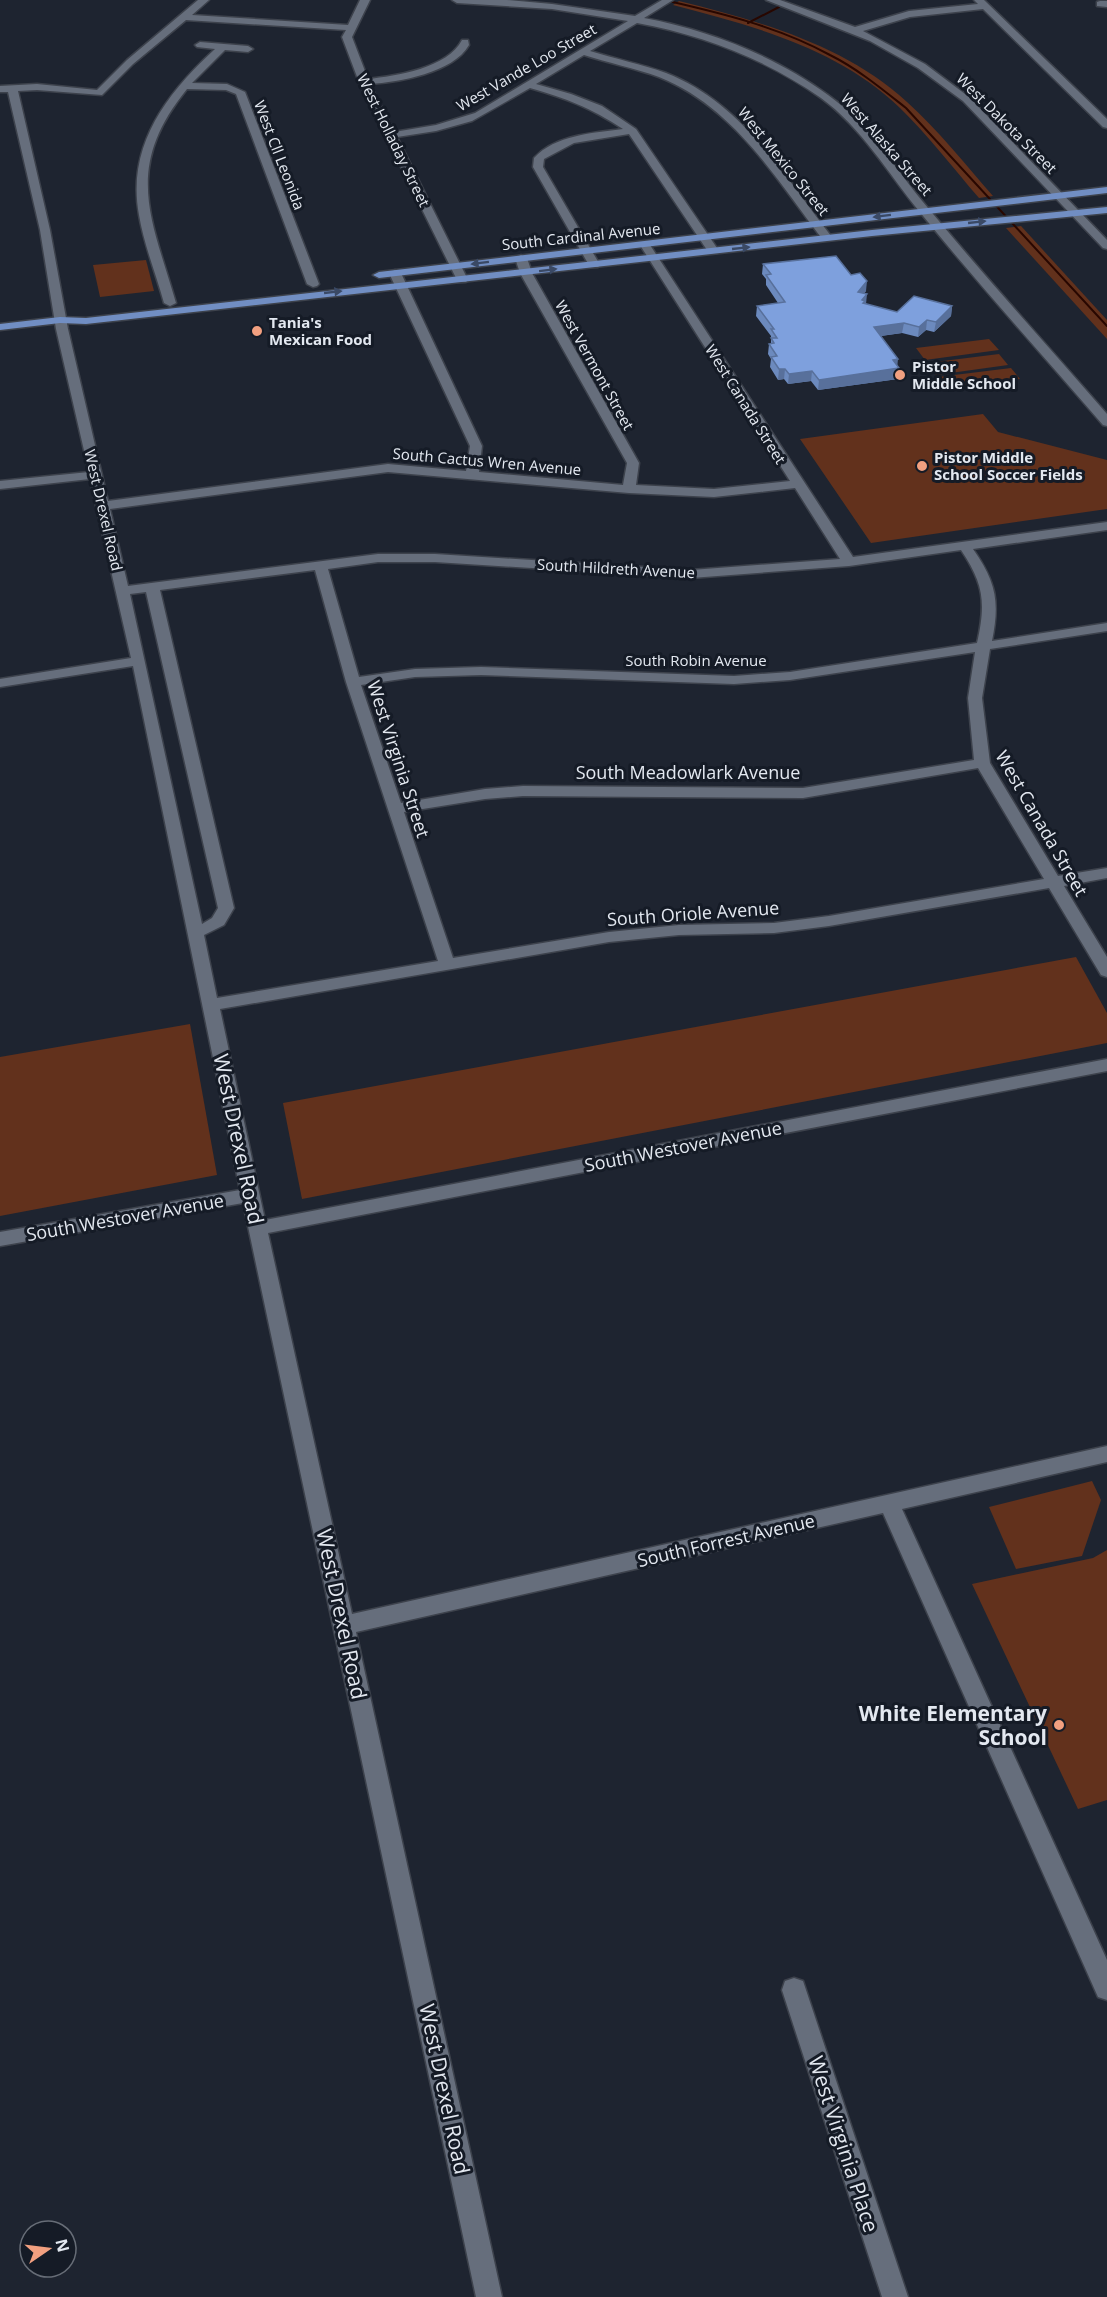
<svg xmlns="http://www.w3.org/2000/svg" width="1107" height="2297" font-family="'Open Sans',sans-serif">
  <rect width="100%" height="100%" fill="#1e2430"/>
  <g fill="#62311c">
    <path d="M679,1c80,20 166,44 228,101 31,28 58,62 86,94l-14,2c-26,-30 -51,-63 -79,-90 -62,-60 -147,-82 -227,-103z"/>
    <polygon points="1021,226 1107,320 1107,339 1006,228"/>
    <polygon points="146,260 154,291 100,297 93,265"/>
    <polygon points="989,339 999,350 925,360 916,348"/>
    <polygon points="999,354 1008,365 936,375 927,363"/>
    <polygon points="1011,368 1020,379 947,389 938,377"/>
    <polygon points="983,414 998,432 1107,460 1107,509 871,543 800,439"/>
    <polygon points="1076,957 1107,1013 1107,1043 302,1199 283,1103"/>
    <polygon points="190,1024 217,1175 0,1216 0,1057"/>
    <polygon points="1092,1481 1101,1500 1082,1556 1016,1569 989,1507"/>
    <polygon points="1107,1550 1107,1800 1078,1809 972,1584 1093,1558"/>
  </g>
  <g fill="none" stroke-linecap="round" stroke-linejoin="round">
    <g stroke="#280700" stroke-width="2">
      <path d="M664,0c57,13 115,27 166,55 28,14 52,34 76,53l201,218"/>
      <polyline points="748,23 779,7"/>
    </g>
    <defs>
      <g id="minor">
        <path d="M198,0h11l-17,15 156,10 12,-25h10l-18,37 16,42c28,-3 80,-11 94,-39h6l1,5c-16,28 -70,37 -99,39l24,48 42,-7 39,-12 153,-92 -76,-12 -95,-6 -5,-3h55l45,4 83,12 27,-16h11l-29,18c65,12 131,38 184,77 41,29 68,75 100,113 58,70 119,137 179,206v12l-4,-1c-62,-72 -125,-141 -184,-214 -31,-38 -58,-84 -98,-113 -54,-38 -118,-63 -184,-75l-47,28c25,8 52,13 76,22 75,29 117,101 165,163v4h-8c-47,-61 -89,-133 -164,-163 -24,-9 -51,-14 -75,-22l-48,29 35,10 31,12 34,23 83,122 -2,2h-8l-80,-119 -55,9 -30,16 -1,8 57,98 -2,2h-8l-57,-100 1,-9c21,-23 59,-25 89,-29 -34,-22 -55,-30 -93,-41l-58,33 -36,10 -39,6 71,143 -2,2h-8l-99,-200 -17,-45 4,-7 -160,-10 -53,44 -31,31 -65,-5 -19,1 32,139 18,99 40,172 280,-37 78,7 4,-25 -81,-173 6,-3 6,3 81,173 -3,26 144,13 4,-22 -107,-190 -5,-15 6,-3 6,3 5,15 107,190 -3,22 78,4 76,-8 -150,-236 5,-3 5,3 203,312 254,-35v8l-134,19c23,33 27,52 19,92l115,-18v8l-117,18 -8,49 8,65 68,113 49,-8v10l-43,8 43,71v20l-6,-2 -52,-87 -220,38 -55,7 -95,2 -70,7 -389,67 45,211 842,-161v12l-839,162 84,381 755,-168v16l-205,47 205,451v40l-9,-3 -215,-484 -527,119 146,665h-26l-233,-1094 -243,43v-14l240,-42 -107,-524 -133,21v-8l131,-21 -41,-179 -90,10v-8l89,-9 -33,-143 -16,-99 -32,-138h-8v-6l37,-2 60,6 30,-30zM388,472l241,21 85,4 81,-9 45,71 -149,11 -256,-16h-57l-250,32 -18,-77zM961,550c23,34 25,53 16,93l-187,29 -56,4 -253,-9 -66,2 -56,8 -31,-108 50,-7h57l256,16 158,-12zM315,570l31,112 92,279 -221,37 -13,-63 20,-10 10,-17 -74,-318zM146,592l72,316 -6,10 -10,6 -72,-330zM975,652l-7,46 6,62 -171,28 -280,-2 -38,3 -84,14 -40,-118 54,-8 66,-2 253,9 56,-4zM978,768l66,111 -215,37 -55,7 -95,2 -70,7 -156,26 -49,-146 81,-13 38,-3 280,2z"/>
        <polygon points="766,0 780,0 855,27 909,11 978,4 974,0 984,0 1107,119 1107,128 1103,127 983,9 910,17 863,31 925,64 969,97 1107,240 1107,249 1103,248 963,101 918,68 870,41"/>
        <polygon points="1100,1 1107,1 1107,7 1097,6 1097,2"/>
        <path d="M200,42l48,4 5,3 -5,3 -23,-2 -33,33 35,1 18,8 74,192 -2,2 -4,1 -6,-3 -71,-190 -10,-4 -39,-1c-64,79 -36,128 -11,214l-6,3 -6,-3c-8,-29 -20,-58 -25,-88 -13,-70 29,-123 76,-166l-18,-2 -2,-2z"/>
        <polygon points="794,1978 803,1981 806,1990 908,2297 882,2297 782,1990 785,1981"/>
      </g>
      <g id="major">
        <polygon points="1107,187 1107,193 379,278 373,275 379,272"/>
        <polygon points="1107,207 1107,213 872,236 86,324 60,323 0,330 0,324 60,317 86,318 872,230"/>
      </g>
    </defs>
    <use href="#minor" stroke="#3d424c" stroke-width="3"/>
    <use href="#major" stroke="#3d424c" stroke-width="3"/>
    <use href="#minor" fill="#666e7c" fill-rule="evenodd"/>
    <use href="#major" fill="#718ec3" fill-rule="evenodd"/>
  </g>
  <polygon fill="#6c8abe" points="763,264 851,275 866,291 864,293 866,304 897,312 952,306 951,316 934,332 926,330 918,337 902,333 881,336 897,366 898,379 818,390 811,381 788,384 784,379 778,380 770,367 771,359 768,354 769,344 771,344 771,336 756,316 757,306 778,303 766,285 766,279 762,274"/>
  <g fill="#58709b">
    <polygon points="867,281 866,291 857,302 858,292"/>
    <polygon points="867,294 866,304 862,308 862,300"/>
    <polygon points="952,306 951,316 934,332 936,322"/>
    <polygon points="927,320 926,330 918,337 919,327"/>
    <polygon points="904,323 902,333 873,337 874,327"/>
    <polygon points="898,359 897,369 899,368 898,379 818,390 819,380"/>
    <polygon points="779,369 785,369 784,379 778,380"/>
    <polygon points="812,371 811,381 788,384 789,374"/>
  </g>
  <polygon fill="#7ea0dd" stroke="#58709b" stroke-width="1.5" points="836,256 851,275 860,273 867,281 858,292 867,294 862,300 865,301 863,303 897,312 914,296 952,306 936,322 927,320 919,327 904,323 874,327 898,359 893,360 899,368 819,380 812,371 789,374 785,369 779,369 771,357 777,356 769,344 774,343 771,338 777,338 771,329 774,329 757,306 785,302 766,275 771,274 763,264"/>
  <defs><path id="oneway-solid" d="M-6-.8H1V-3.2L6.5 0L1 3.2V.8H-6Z" transform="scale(1.5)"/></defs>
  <g fill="#3a4965">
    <use href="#oneway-solid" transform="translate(882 216) rotate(173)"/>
    <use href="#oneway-solid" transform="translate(977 222) rotate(-6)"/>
    <use href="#oneway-solid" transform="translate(741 248) rotate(-6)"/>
    <use href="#oneway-solid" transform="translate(480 263) rotate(173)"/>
    <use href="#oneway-solid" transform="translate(548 270) rotate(-7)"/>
    <use href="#oneway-solid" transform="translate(333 292) rotate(-6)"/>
  </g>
  <g fill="#f2a080" stroke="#151b26" stroke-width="2">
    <circle cx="257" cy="331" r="6"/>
    <circle cx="900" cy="375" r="6"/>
    <circle cx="922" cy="466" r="6"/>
    <circle cx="1059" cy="1725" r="6"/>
  </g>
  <g text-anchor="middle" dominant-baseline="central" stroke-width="6" stroke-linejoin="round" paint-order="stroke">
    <g font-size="15" fill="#e3e8f0" stroke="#151b26">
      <text transform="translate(526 67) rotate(-30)">West Vande Loo Street</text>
      <text transform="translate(1007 123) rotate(45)">West Dakota Street</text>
      <text transform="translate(394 140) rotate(64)">West Holladay Street</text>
      <text transform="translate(887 144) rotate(49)">West Alaska Street</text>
      <text transform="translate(280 155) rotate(69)">West Cll Leonida</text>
      <text transform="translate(784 161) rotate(51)">West Mexico Street</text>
      <text transform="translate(581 236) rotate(-6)">South Cardinal Avenue</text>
      <text transform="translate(595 365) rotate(61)">West Vermont Street</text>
      <text transform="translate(746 404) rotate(58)">West Canada Street</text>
      <text transform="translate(487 461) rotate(5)">South Cactus Wren Avenue</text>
      <text transform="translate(104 510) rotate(77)">West Drexel Road</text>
      <text transform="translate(616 568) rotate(3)">South Hildreth Avenue</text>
      <text x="696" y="660">South Robin Avenue</text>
    </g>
    <g font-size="15" font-weight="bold" fill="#e3e8f0" stroke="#151b26" text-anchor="start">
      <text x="269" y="322">Tania's<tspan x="269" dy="17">Mexican Food</tspan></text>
      <text x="912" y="366">Pistor<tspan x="912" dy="17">Middle School</tspan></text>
      <text x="934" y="457">Pistor Middle<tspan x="934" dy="17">School Soccer Fields</tspan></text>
    </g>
    <g font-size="18" fill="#e3e8f0" stroke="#151b26">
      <text transform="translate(399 759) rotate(72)">West Virginia Street</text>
      <text x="688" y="772">South Meadowlark Avenue</text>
      <text transform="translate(1042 823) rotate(60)">West Canada Street</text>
      <text transform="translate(693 913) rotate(-4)">South Oriole Avenue</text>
      <text transform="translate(683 1146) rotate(-11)">South Westover Avenue</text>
      <text transform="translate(125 1217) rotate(-10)">South Westover Avenue</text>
      <text transform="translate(726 1540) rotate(-13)">South Forrest Avenue</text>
    </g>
    <g font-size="21" fill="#e3e8f0" stroke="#151b26">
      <text transform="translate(239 1139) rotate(78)">West Drexel Road</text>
      <text transform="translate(342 1614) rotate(78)">West Drexel Road</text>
      <text transform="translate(445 2089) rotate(78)">West Drexel Road</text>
      <text transform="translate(844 2144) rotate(72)">West Virginia Place</text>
    </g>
    <g font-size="21" font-weight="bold" fill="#e3e8f0" stroke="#151b26" text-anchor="end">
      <text x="1047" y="1713">White Elementary<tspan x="1047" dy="24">School</tspan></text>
    </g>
  </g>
  <g transform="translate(48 2249) rotate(76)"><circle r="28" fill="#151b26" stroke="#676d77" stroke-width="1.5"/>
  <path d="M0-4.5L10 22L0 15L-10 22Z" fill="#f2a080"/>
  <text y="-9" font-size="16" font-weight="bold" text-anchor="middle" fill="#e3e8f0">N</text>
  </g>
</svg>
